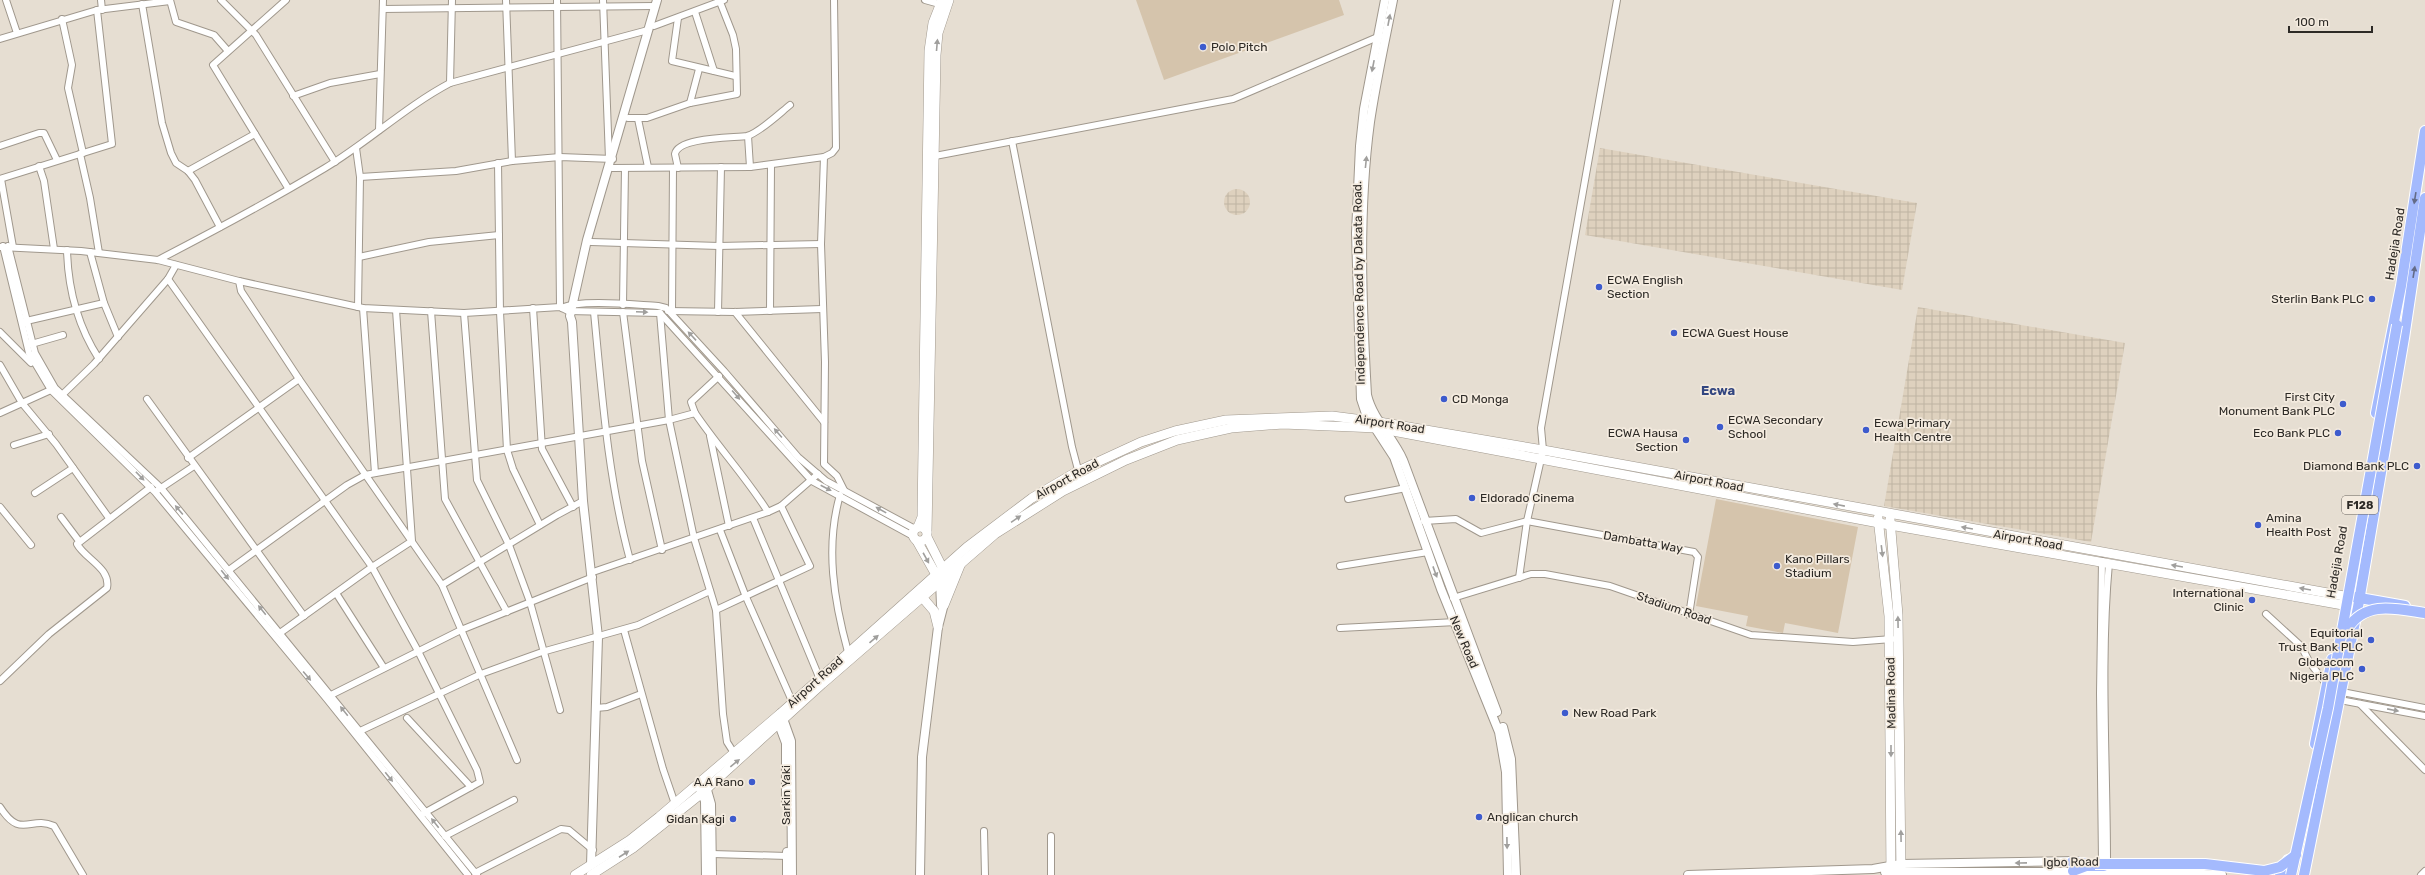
<svg xmlns="http://www.w3.org/2000/svg" width="2425" height="875" font-family="Rubik,sans-serif">
  <defs>
    <pattern id="industrial-grid" width="8" height="8" patternUnits="userSpaceOnUse"><rect width="8" height="8" fill="#ded1be"/><path d="M0 4h8M4 0v8" fill="none" stroke="#bfb4a3"/></pattern>
  </defs>
  <rect width="100%" height="100%" fill="#e6ded2"/>
  <g fill="url(#industrial-grid)">
    <polygon points="1600,148 1917,203 1902,290 1585,235"/>
    <circle cx="1237" cy="202" r="13"/>
    <polygon points="1918,307 2125,343 2091,542 1884,506"/>
  </g>
  <g fill="#d5c4ac">
    <polygon points="1136,0 1339,0 1344,15 1164,80"/>
    <polygon points="1716,499 1858,527 1838,633 1785,623 1783,633 1746,626 1748,616 1696,606"/>
  </g>
  <g fill="none" stroke-linecap="round" stroke-linejoin="round">
    <defs>
      <g id="minor">
        <polyline points="6,0 17,33"/>
        <polyline points="101,0 102,10"/>
        <polyline points="170,0 176,22 214,35 228,51"/>
        <polyline points="221,0 256,35 335,162"/>
        <polyline points="286,0 213,65 288,188"/>
        <polyline points="506,0 512,161"/>
        <polyline points="557,0 560,307"/>
        <polyline points="603,0 609,159"/>
        <polyline points="925,0 943,5"/>
        <polyline points="142,4 162,123 171,153 176,163 188,171 195,180 220,227"/>
        <polyline points="383,9 655,6"/>
        <polyline points="695,12 714,71"/>
        <polyline points="678,18 672,61 735,76"/>
        <polyline points="62,19 72,65 68,88 83,153"/>
        <polyline points="654,26 724,0"/>
        <polyline points="0,39 97,10 170,1"/>
        <polyline points="450,83 452,0"/>
        <polyline points="293,96 330,83 380,74"/>
        <polyline points="690,103 699,69"/>
        <polyline points="628,118 647,118 690,103 737,94 736,49 733,35 720,2"/>
        <polyline points="638,119 648,167"/>
        <polyline points="379,130 383,0"/>
        <polyline points="748,136 750,167"/>
        <polyline points="1012,141 1072,447 1081,481"/>
        <polyline points="0,146 39,133 44,133 57,160"/>
        <polyline points="356,148 360,177 358,307"/>
        <polyline points="80,154 90,198 99,253"/>
        <polyline points="935,156 1233,99 1380,36"/>
        <polyline points="824,157 821,244 825,362 824,464 837,476 844,490"/>
        <polyline points="498,163 500,312 507,450 513,469 540,525"/>
        <polyline points="39,166 44,181 54,249"/>
        <polyline points="612,168 750,167 824,157 832,153 836,148 834,0"/>
        <path d="M678,168l-3,-14c3,-17 58,-16 72,-18 12,-3 33,-23 43,-31"/>
        <polyline points="188,171 255,134"/>
        <polyline points="360,177 456,171 512,161 560,157 613,159"/>
        <polyline points="0,179 112,144 97,10"/>
        <polyline points="1,179 13,247"/>
        <polyline points="591,242 719,246 821,244"/>
        <polyline points="3,246 29,353 51,390 155,492 326,698 468,875"/>
        <polyline points="8,246 35,353 55,388 161,488 477,875"/>
        <polyline points="0,247 81,251 158,260 239,281 363,308 464,313 560,307 568,311 660,313 812,481 913,536"/>
        <path d="M67,250c1,39 10,75 32,109"/>
        <polyline points="90,252 104,303"/>
        <polyline points="359,257 429,242 499,235"/>
        <path d="M158,260c56,-29 112,-59 167,-92 43,-26 80,-61 125,-85l198,-53"/>
        <polyline points="168,279 372,567 418,651 477,770 480,782 424,813"/>
        <polyline points="239,281 241,291 299,379 442,585 517,760"/>
        <polyline points="623,305 625,168"/>
        <polyline points="363,308 375,473"/>
        <polyline points="533,308 542,449 573,507"/>
        <path d="M562,308c18,-9 74,-3 96,-2l8,2 58,63 74,86 28,24 89,48"/>
        <polyline points="431,311 445,499 507,612"/>
        <polyline points="668,311 735,312 822,309"/>
        <polyline points="672,311 673,168"/>
        <polyline points="770,311 771,165"/>
        <path d="M594,312c8,83 14,167 36,248"/>
        <polyline points="623,312 642,461 662,550"/>
        <polyline points="718,312 721,167"/>
        <polyline points="735,312 824,422"/>
        <polyline points="464,313 477,480 509,545 530,602 560,710"/>
        <polyline points="660,313 669,420 694,538 716,610 723,714 727,742 734,753"/>
        <polyline points="22,322 104,303 118,337"/>
        <polyline points="0,332 31,363"/>
        <polyline points="28,345 63,335"/>
        <polyline points="0,365 22,403 56,444 109,518"/>
        <polyline points="62,395 94,364 168,279 176,265"/>
        <polyline points="147,399 304,616"/>
        <polyline points="0,413 53,389"/>
        <polyline points="695,413 691,402 719,376"/>
        <polyline points="710,436 729,526"/>
        <polyline points="14,445 49,434"/>
        <polyline points="188,458 299,379"/>
        <polyline points="158,490 194,466"/>
        <polyline points="35,493 73,468"/>
        <path d="M840,495c-15,52 -6,106 8,157"/>
        <polyline points="1348,499 1406,488"/>
        <polyline points="0,507 31,545"/>
        <polyline points="61,517 79,541"/>
        <polyline points="753,518 819,677"/>
        <polyline points="1424,521 1456,519 1481,533 1527,521 1694,552 1698,557 1689,615"/>
        <polyline points="720,530 746,597 792,701"/>
        <polyline points="2102,561 2100,693 2102,861"/>
        <polyline points="1340,566 1428,552"/>
        <path d="M229,570l118,-85 18,-10 304,-55 26,-7c23,34 51,64 73,99"/>
        <polyline points="593,572 768,512 781,506 818,474"/>
        <polyline points="1519,578 1527,521 1543,450 1541,428 1617,0"/>
        <polyline points="442,585 557,515 583,501"/>
        <polyline points="336,593 384,668"/>
        <polyline points="1453,598 1531,574 1545,574 1610,586 1751,635 1853,642 1892,639"/>
        <polyline points="716,610 810,566 781,506"/>
        <polyline points="2266,614 2301,646 2310,663 2327,685"/>
        <polyline points="1340,628 1456,622"/>
        <polyline points="624,630 663,769 675,804"/>
        <polyline points="280,633 372,567 412,541 396,310"/>
        <path d="M0,681l49,-47 58,-46c4,-20 -22,-29 -30,-44l74,-57"/>
        <polyline points="2342,692 2425,708"/>
        <polyline points="329,696 461,630 593,577"/>
        <polyline points="2340,700 2425,716"/>
        <polyline points="2360,704 2425,770"/>
        <polyline points="596,708 607,707 641,694"/>
        <polyline points="407,718 471,787"/>
        <polyline points="360,731 481,674 542,652 638,625 710,591"/>
        <path d="M0,807c21,33 30,8 54,19l29,49"/>
        <polyline points="984,831 985,875"/>
        <polyline points="445,836 514,800"/>
        <polyline points="712,854 787,856"/>
        <path d="M2107,861c0,-99 -7,-199 2,-298"/>
        <polyline points="475,873 561,829 569,830 593,850"/>
        <polyline points="1051,875 1051,836"/>
        <polyline points="2421,875 2425,871"/>
      </g>
      <g id="tertiary">
        <polyline points="1385,0 1364,109 1360,146 1356,233 1361,399 1366,414 1394,457 1441,589 1499,732 1506,772 1508,875"/>
        <path d="M1393,0c-8,41 -17,81 -23,122 -12,90 -8,183 -3,273 6,25 26,42 36,65l94,252"/>
        <polyline points="940,581 941,605"/>
        <polyline points="781,713 791,741 792,875"/>
        <polyline points="777,719 786,743 786,800"/>
        <polyline points="1503,727 1511,759 1516,875"/>
        <polyline points="705,783 711,804 712,875"/>
        <polyline points="699,787 705,801 706,875"/>
        <polyline points="787,852 787,875"/>
        <polyline points="591,865 598,637 583,501 572,322 570,316 587,240 657,0"/>
        <polyline points="1885,872 2167,872 2222,875"/>
        <polyline points="920,875 922,757 938,627 946,596 946,575"/>
        <polyline points="1688,875 1873,869 1901,864 2077,861"/>
      </g>
      <g id="secondary">
        <polyline points="1878,518 1889,616 1891,875"/>
        <polyline points="1890,519 1898,615 1901,875"/>
        <circle cx="920" cy="534" r="7"/>
        <polyline points="918,527 922,517 929,51 933,23 942,0"/>
        <polyline points="927,532 936,55 938,33 949,0"/>
        <polyline points="927,537 945,573"/>
        <polyline points="917,541 939,580"/>
        <polyline points="922,597 934,611 938,627"/>
        <polyline points="944,605 961,563"/>
        <polyline points="575,875 630,840 659,817 781,713 967,547 1032,498 1078,471 1141,442 1175,431 1226,420 1332,416 1379,422 1543,450 2344,596"/>
        <polyline points="591,875 633,848 702,793 822,684 995,534 1063,491 1126,460 1177,440 1231,428 1283,424 1377,428 1879,523 2343,605"/>
      </g>
      <g id="primary">
        <polyline points="2376,413 2401,286 2425,131"/>
        <polyline points="2354,597 2405,606"/>
        <polyline points="2315,744 2332,659"/>
        <polyline points="2072,862 2089,864"/>
        <polyline points="2073,871 2086,866 2104,866"/>
        <polyline points="2280,875 2288,860"/>
        <polyline points="2304,875 2358,607 2404,338 2425,198"/>
      </g>
    </defs>
    <use href="#minor" stroke="#a0988d" stroke-width="8"/>
    <use href="#tertiary" stroke="#a0988d" stroke-width="10"/>
    <use href="#secondary" stroke="#a0988d" stroke-width="10"/>
    <use href="#primary" stroke="#fff" stroke-width="12"/>
    <use href="#minor" stroke="#fff" stroke-width="6"/>
    <use href="#tertiary" stroke="#fff" stroke-width="8"/>
    <use href="#secondary" stroke="#fff" stroke-width="9"/>
    <use href="#primary" stroke="#a4bafd" stroke-width="10"/>
    <defs>
      <g id="primary-bridge">
        <path d="M2348,628c18,-28 49,-19 77,-15"/>
        <polyline points="2095,864 2205,864 2264,871 2280,867 2296,855"/>
        <polyline points="2291,875 2328,708 2397,325"/>
      </g>
    </defs>
    <use href="#primary-bridge" stroke="#fff" stroke-width="12" stroke-linecap="butt"/>
    <use href="#primary-bridge" stroke="#a4bafd" stroke-width="10"/>
  </g>
  <defs><path id="oneway-solid" d="M-6-.8H1V-3.2L6.5 0L1 3.2V.8H-6Z"/></defs>
  <g fill="#a09f9d">
    <use href="#oneway-solid" transform="translate(1389 20) rotate(-79)"/>
    <use href="#oneway-solid" transform="translate(937 45) rotate(-85)"/>
    <use href="#oneway-solid" transform="translate(1373 66) rotate(101)"/>
    <use href="#oneway-solid" transform="translate(1366 162) rotate(-84)"/>
    <use href="#oneway-solid" transform="translate(642 312) rotate(2)"/>
    <use href="#oneway-solid" transform="translate(692 336) rotate(-133)"/>
    <use href="#oneway-solid" transform="translate(736 395) rotate(49)"/>
    <use href="#oneway-solid" transform="translate(778 433) rotate(-131)"/>
    <use href="#oneway-solid" transform="translate(140 476) rotate(46)"/>
    <use href="#oneway-solid" transform="translate(826 488) rotate(27)"/>
    <use href="#oneway-solid" transform="translate(1839 505) rotate(-169)"/>
    <use href="#oneway-solid" transform="translate(179 510) rotate(-130)"/>
    <use href="#oneway-solid" transform="translate(881 510) rotate(-151)"/>
    <use href="#oneway-solid" transform="translate(1016 519) rotate(-34)"/>
    <use href="#oneway-solid" transform="translate(1967 528) rotate(-170)"/>
    <use href="#oneway-solid" transform="translate(1882 551) rotate(83)"/>
    <use href="#oneway-solid" transform="translate(926 558) rotate(61)"/>
    <use href="#oneway-solid" transform="translate(2177 566) rotate(-170)"/>
    <use href="#oneway-solid" transform="translate(1435 572) rotate(70)"/>
    <use href="#oneway-solid" transform="translate(225 575) rotate(51)"/>
    <use href="#oneway-solid" transform="translate(2305 589) rotate(-170)"/>
    <use href="#oneway-solid" transform="translate(262 610) rotate(-129)"/>
    <use href="#oneway-solid" transform="translate(1898 622) rotate(-91)"/>
    <use href="#oneway-solid" transform="translate(874 639) rotate(-41)"/>
    <use href="#oneway-solid" transform="translate(307 676) rotate(50)"/>
    <use href="#oneway-solid" transform="translate(2393 710) rotate(11)"/>
    <use href="#oneway-solid" transform="translate(344 711) rotate(-129)"/>
    <use href="#oneway-solid" transform="translate(1891 751) rotate(90)"/>
    <use href="#oneway-solid" transform="translate(735 763) rotate(-39)"/>
    <use href="#oneway-solid" transform="translate(389 777) rotate(51)"/>
    <use href="#oneway-solid" transform="translate(435 823) rotate(-128)"/>
    <use href="#oneway-solid" transform="translate(1901 836) rotate(-91)"/>
    <use href="#oneway-solid" transform="translate(1507 843) rotate(89)"/>
    <use href="#oneway-solid" transform="translate(624 854) rotate(-33)"/>
    <use href="#oneway-solid" transform="translate(2021 863) rotate(179)"/>
  </g>
  <g fill="#636b87">
    <use href="#oneway-solid" transform="translate(2415 198) rotate(99)"/>
    <use href="#oneway-solid" transform="translate(2414 272) rotate(-81)"/>
  </g>
  <g fill="#3d5bcd" stroke="#f4ebdf" stroke-width="1.5">
    <circle cx="1203" cy="47" r="4"/>
    <circle cx="1599" cy="287" r="4"/>
    <circle cx="2372" cy="299" r="4"/>
    <circle cx="1674" cy="333" r="4"/>
    <circle cx="1444" cy="399" r="4"/>
    <circle cx="2343" cy="404" r="4"/>
    <circle cx="1720" cy="427" r="4"/>
    <circle cx="1866" cy="430" r="4"/>
    <circle cx="2338" cy="433" r="4"/>
    <circle cx="1686" cy="440" r="4"/>
    <circle cx="2417" cy="466" r="4"/>
    <circle cx="1472" cy="498" r="4"/>
    <circle cx="2258" cy="525" r="4"/>
    <circle cx="1777" cy="566" r="4"/>
    <circle cx="2252" cy="600" r="4"/>
    <circle cx="2371" cy="640" r="4"/>
    <circle cx="2362" cy="669" r="4"/>
    <circle cx="1565" cy="713" r="4"/>
    <circle cx="752" cy="782" r="4"/>
    <circle cx="1479" cy="817" r="4"/>
    <circle cx="733" cy="819" r="4"/>
  </g>
  <g text-anchor="middle" dominant-baseline="central" stroke-width="3.5" stroke-linejoin="round" paint-order="stroke">
    <rect fill="#f4ebdf" stroke="#69645e" stroke-width="1" x="2342" y="496" width="36" height="18" rx="3"/>
    <g font-size="11" font-weight="bold" fill="#2d2a26">
      <text x="2360" y="505">F128</text>
    </g>
    <g font-size="12" fill="#2d2a26" stroke="#f4ebdf" text-anchor="start">
      <text x="1211" y="47">Polo Pitch</text>
      <text x="1607" y="280">ECWA English<tspan x="1607" dy="14">Section</tspan></text>
      <text x="2364" y="299" text-anchor="end">Sterlin Bank PLC</text>
      <text x="1682" y="333">ECWA Guest House</text>
      <text x="2335" y="397" text-anchor="end">First City<tspan x="2335" dy="14">Monument Bank PLC</tspan></text>
      <text x="1452" y="399">CD Monga</text>
      <text x="1728" y="420">ECWA Secondary<tspan x="1728" dy="14">School</tspan></text>
      <text x="1874" y="423">Ecwa Primary<tspan x="1874" dy="14">Health Centre</tspan></text>
      <text x="1678" y="433" text-anchor="end">ECWA Hausa<tspan x="1678" dy="14">Section</tspan></text>
      <text x="2330" y="433" text-anchor="end">Eco Bank PLC</text>
      <text x="2409" y="466" text-anchor="end">Diamond Bank PLC</text>
      <text x="1480" y="498">Eldorado Cinema</text>
      <text x="2266" y="518">Amina<tspan x="2266" dy="14">Health Post</tspan></text>
      <text x="1785" y="559">Kano Pillars<tspan x="1785" dy="14">Stadium</tspan></text>
      <text x="2244" y="593" text-anchor="end">International<tspan x="2244" dy="14">Clinic</tspan></text>
      <text x="2363" y="633" text-anchor="end">Equitorial<tspan x="2363" dy="14">Trust Bank PLC</tspan></text>
      <text x="2354" y="662" text-anchor="end">Globacom<tspan x="2354" dy="14">Nigeria PLC</tspan></text>
      <text x="1573" y="713">New Road Park</text>
      <text x="744" y="782" text-anchor="end">A.A Rano</text>
      <text x="1487" y="817">Anglican church</text>
      <text x="725" y="819" text-anchor="end">Gidan Kagi</text>
    </g>
    <g font-size="12" fill="#2d2a26" stroke="#f4ebdf">
      <text transform="translate(2395 244) rotate(-81)">Hadejia Road</text>
      <text transform="translate(1359 283) rotate(-91)">Independence Road by Dakata Road.</text>
      <text transform="translate(1390 424) rotate(9)">Airport Road</text>
      <text transform="translate(1067 479) rotate(-29)">Airport Road</text>
      <text transform="translate(1709 481) rotate(11)">Airport Road</text>
      <text transform="translate(2028 540) rotate(10)">Airport Road</text>
      <text transform="translate(1643 542) rotate(10)">Dambatta Way</text>
      <text transform="translate(2337 562) rotate(-80)">Hadejia Road</text>
      <text transform="translate(1674 608) rotate(19)">Stadium Road</text>
      <text transform="translate(1464 642) rotate(67)">New Road</text>
      <text transform="translate(815 682) rotate(-42)">Airport Road</text>
      <text transform="translate(1891 693) rotate(-91)">Madina Road</text>
      <text transform="translate(786 795) rotate(-90)">Sarkin Yaki</text>
      <text transform="translate(2071 862) rotate(-1)">Igbo Road</text>
    </g>
    <g font-size="13" font-weight="bold" fill="#334680" stroke="#f4ebdf">
      <text x="1718" y="390">Ecwa</text>
    </g>
  </g>
  <path d="M2289 26v6h83v-6" fill="none" stroke="#2d2a26" stroke-width="2"/>
  <text x="2295" y="26" font-size="12" fill="#2d2a26" stroke="#f4ebdf" stroke-width="3" paint-order="stroke">100 m</text>
</svg>
